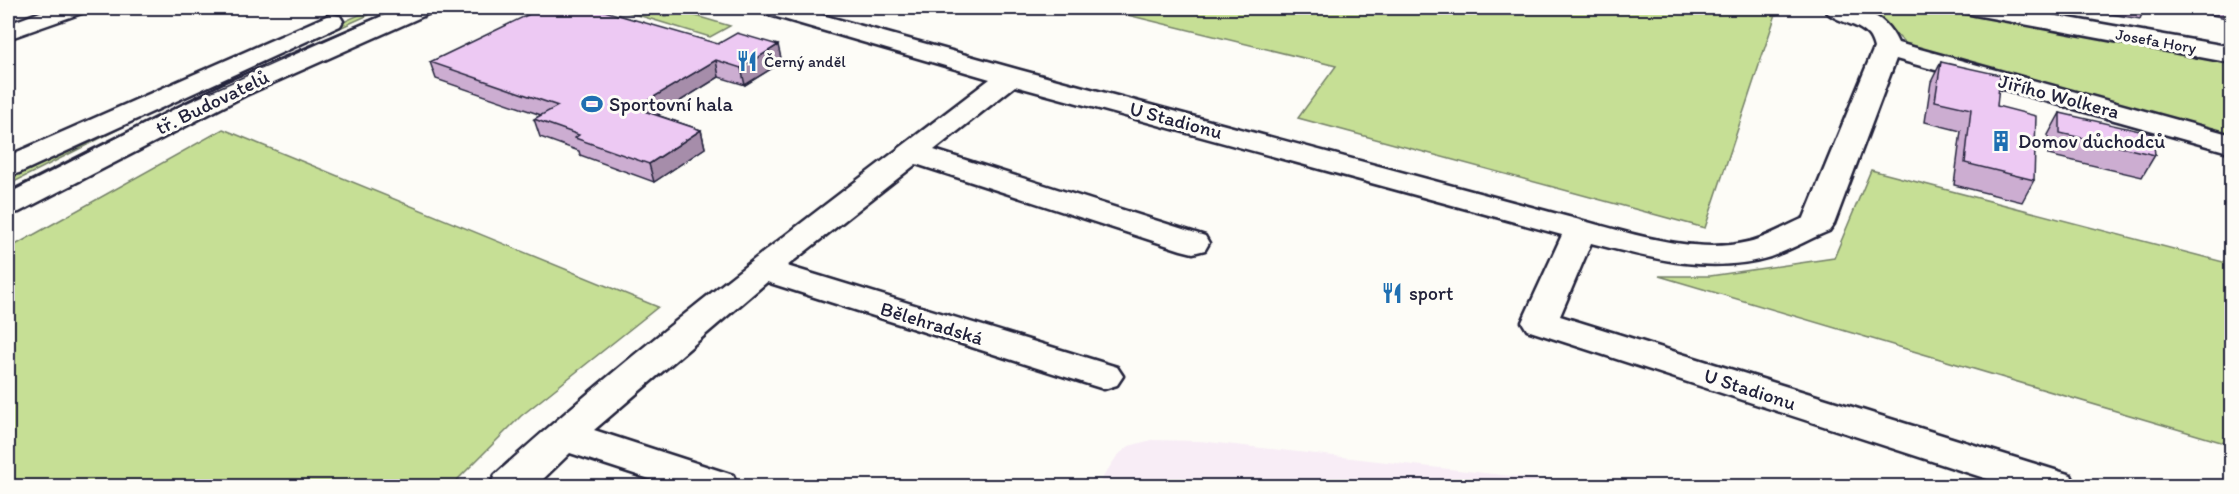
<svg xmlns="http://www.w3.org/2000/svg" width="2239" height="494" font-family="Itim,sans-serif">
  <rect width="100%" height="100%" fill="#fdfcf7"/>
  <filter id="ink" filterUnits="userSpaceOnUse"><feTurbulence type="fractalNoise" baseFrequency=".0167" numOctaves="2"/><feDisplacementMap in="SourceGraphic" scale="12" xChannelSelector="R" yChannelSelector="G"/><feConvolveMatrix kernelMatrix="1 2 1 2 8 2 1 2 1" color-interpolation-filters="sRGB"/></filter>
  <g filter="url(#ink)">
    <polygon fill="#f8edf6" points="1151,440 1200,441 1538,479 1538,486 1097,486 1117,456 1129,446"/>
    <g fill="#c6df95" stroke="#748068" stroke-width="1.5">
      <polygon points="374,8 384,8 144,116 8,185 8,179 37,163"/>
      <polygon points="622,8 634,8 665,16 686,13 730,26 710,37 618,9"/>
      <polygon points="1099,8 1778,8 1705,228 1298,118 1336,66"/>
      <polygon points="1854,8 1957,8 2231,58 2231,137 1908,46 1883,21"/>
      <polygon points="223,129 658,307 521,416 451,486 8,486 8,249"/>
      <polygon points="1871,170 2231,264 2231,445 1659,276 1710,276 1834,258"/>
    </g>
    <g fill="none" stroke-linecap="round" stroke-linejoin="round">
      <defs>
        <g id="minor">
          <polygon points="51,8 85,8 82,13 8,39 8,24"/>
          <polygon points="401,8 433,8 430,13 246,95 19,212 8,214 8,193 226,83"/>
          <path d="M760,8h37l223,62 571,153c49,13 106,31 157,19 20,-5 38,-16 56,-24l70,-170c-1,-4 -3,-10 -6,-13 -11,-13 -37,-13 -44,-27 33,0 59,1 74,35l334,92v18l-336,-94 -62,165 -5,7c-20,8 -39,19 -59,26 -60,18 -121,1 -179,-14l-31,73 511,159 5,11h-67l-482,-156 -5,-8 40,-87 -547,-149 -81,64 271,86 4,7 -4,7 -12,3 -12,-3 -265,-86 -129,102 330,101 6,9 -6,9 -13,4 -13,-4 -324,-103 -173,148 139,45 5,11h-67l-101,-33 -34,33h-46l5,-11c157,-143 327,-267 495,-396l-227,-66z"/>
          <polygon points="1963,8 2013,8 2232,47 2232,63 1975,15 1966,13"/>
          <polygon points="331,14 340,16 343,21 340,26 19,173 8,176 8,156"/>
        </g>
      </defs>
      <use href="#minor" stroke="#22223b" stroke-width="5"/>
      <use href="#minor" fill="#fdfcf7" fill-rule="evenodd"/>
      <polyline stroke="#22223b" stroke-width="1.5" points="8,193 174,108 397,8"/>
    </g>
    <g fill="#ccadd1" stroke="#22223b" stroke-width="1.5">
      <polygon points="2075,8 2140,8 2142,14 2140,19"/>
      <polygon points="2200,8 2232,8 2232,19 2202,13"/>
      <polygon points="718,44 782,62 745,85 719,77 657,115 701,130 705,148 654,182 580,155 579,151 540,137 534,119 541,115 436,79 430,62"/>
      <polygon points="1941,62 1997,106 2034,180 2022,202 1954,185 1961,131 1925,122 1931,82"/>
      <polygon points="2060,113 2155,155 2142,177 2048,155 2048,135"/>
    </g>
    <g fill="#a68daa" stroke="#22223b" stroke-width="1.5">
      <polygon points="778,45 782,62 745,85 741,68"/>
      <polygon points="716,60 719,77 640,126 635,108"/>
      <polygon points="701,130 705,148 654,182 649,164"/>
    </g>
    <g fill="#edc9f3" stroke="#22223b" stroke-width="1.5">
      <polygon points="542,8 594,8 718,44 737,33 778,45 741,68 716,60 635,108 701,130 649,164 575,138 579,135 534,119 558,106 430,62"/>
      <polygon points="2106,8 2140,8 2142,14"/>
      <polygon points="2205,9 2205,8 2232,8 2232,13"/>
      <polygon points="1941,62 2000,75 1997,106 2036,116 2034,180 1965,163 1971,109 1935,101"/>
      <polygon points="2060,113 2153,134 2155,155 2060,133"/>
    </g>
  </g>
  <defs>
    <symbol id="restaurant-bare" viewBox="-9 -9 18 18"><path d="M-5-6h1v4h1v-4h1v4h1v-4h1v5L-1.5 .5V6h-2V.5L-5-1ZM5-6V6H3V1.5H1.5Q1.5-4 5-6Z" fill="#1f6fb2" stroke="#fdfcf7" stroke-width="2.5" paint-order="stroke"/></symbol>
    <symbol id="stadium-bare" viewBox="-9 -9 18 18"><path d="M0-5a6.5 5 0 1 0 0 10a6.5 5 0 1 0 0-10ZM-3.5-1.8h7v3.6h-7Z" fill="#1f6fb2" stroke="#fdfcf7" stroke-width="2.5" paint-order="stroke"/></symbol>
    <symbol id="building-bare" viewBox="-9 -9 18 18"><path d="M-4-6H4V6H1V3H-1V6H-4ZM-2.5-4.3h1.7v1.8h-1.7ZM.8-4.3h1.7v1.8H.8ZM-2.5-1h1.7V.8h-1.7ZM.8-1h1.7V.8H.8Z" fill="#1f6fb2" stroke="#fdfcf7" stroke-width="2.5" paint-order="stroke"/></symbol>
  </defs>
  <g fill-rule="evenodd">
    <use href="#restaurant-bare" x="732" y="46" width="30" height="30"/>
    <use href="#stadium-bare" x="577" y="89" width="30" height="30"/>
    <use href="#building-bare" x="1986" y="126" width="30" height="30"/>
    <use href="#restaurant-bare" x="1377" y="278" width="30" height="30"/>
  </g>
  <g text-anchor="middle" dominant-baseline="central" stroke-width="6" stroke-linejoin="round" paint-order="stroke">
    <g font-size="16" fill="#22223b" stroke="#fdfcf7">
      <text transform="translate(2156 41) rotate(10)">Josefa Hory</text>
    </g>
    <g font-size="16" fill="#22223b" stroke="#fdfcf7" text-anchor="start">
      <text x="764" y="61">Černý anděl</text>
    </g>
    <g font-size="20" fill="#22223b" stroke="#fdfcf7">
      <text transform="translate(2059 96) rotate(15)">Jiřího Wolkera</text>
      <text transform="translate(212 102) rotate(-26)">tř. Budovatelů</text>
      <text transform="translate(1176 120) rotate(15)">U Stadionu</text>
      <text transform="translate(932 323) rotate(17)">Bělehradská</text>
      <text transform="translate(1750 389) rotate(18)">U Stadionu</text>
    </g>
    <g font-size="20" fill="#22223b" stroke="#fdfcf7" text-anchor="start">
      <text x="609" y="104">Sportovní hala</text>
      <text x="2018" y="141">Domov důchodců</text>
      <text x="1409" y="293">sport</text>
    </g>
  </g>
  <rect width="2239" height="494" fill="none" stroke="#fdfcf7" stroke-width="30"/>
  <rect x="15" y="15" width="2209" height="464" fill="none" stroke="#22223b" stroke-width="2" filter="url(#ink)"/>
</svg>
